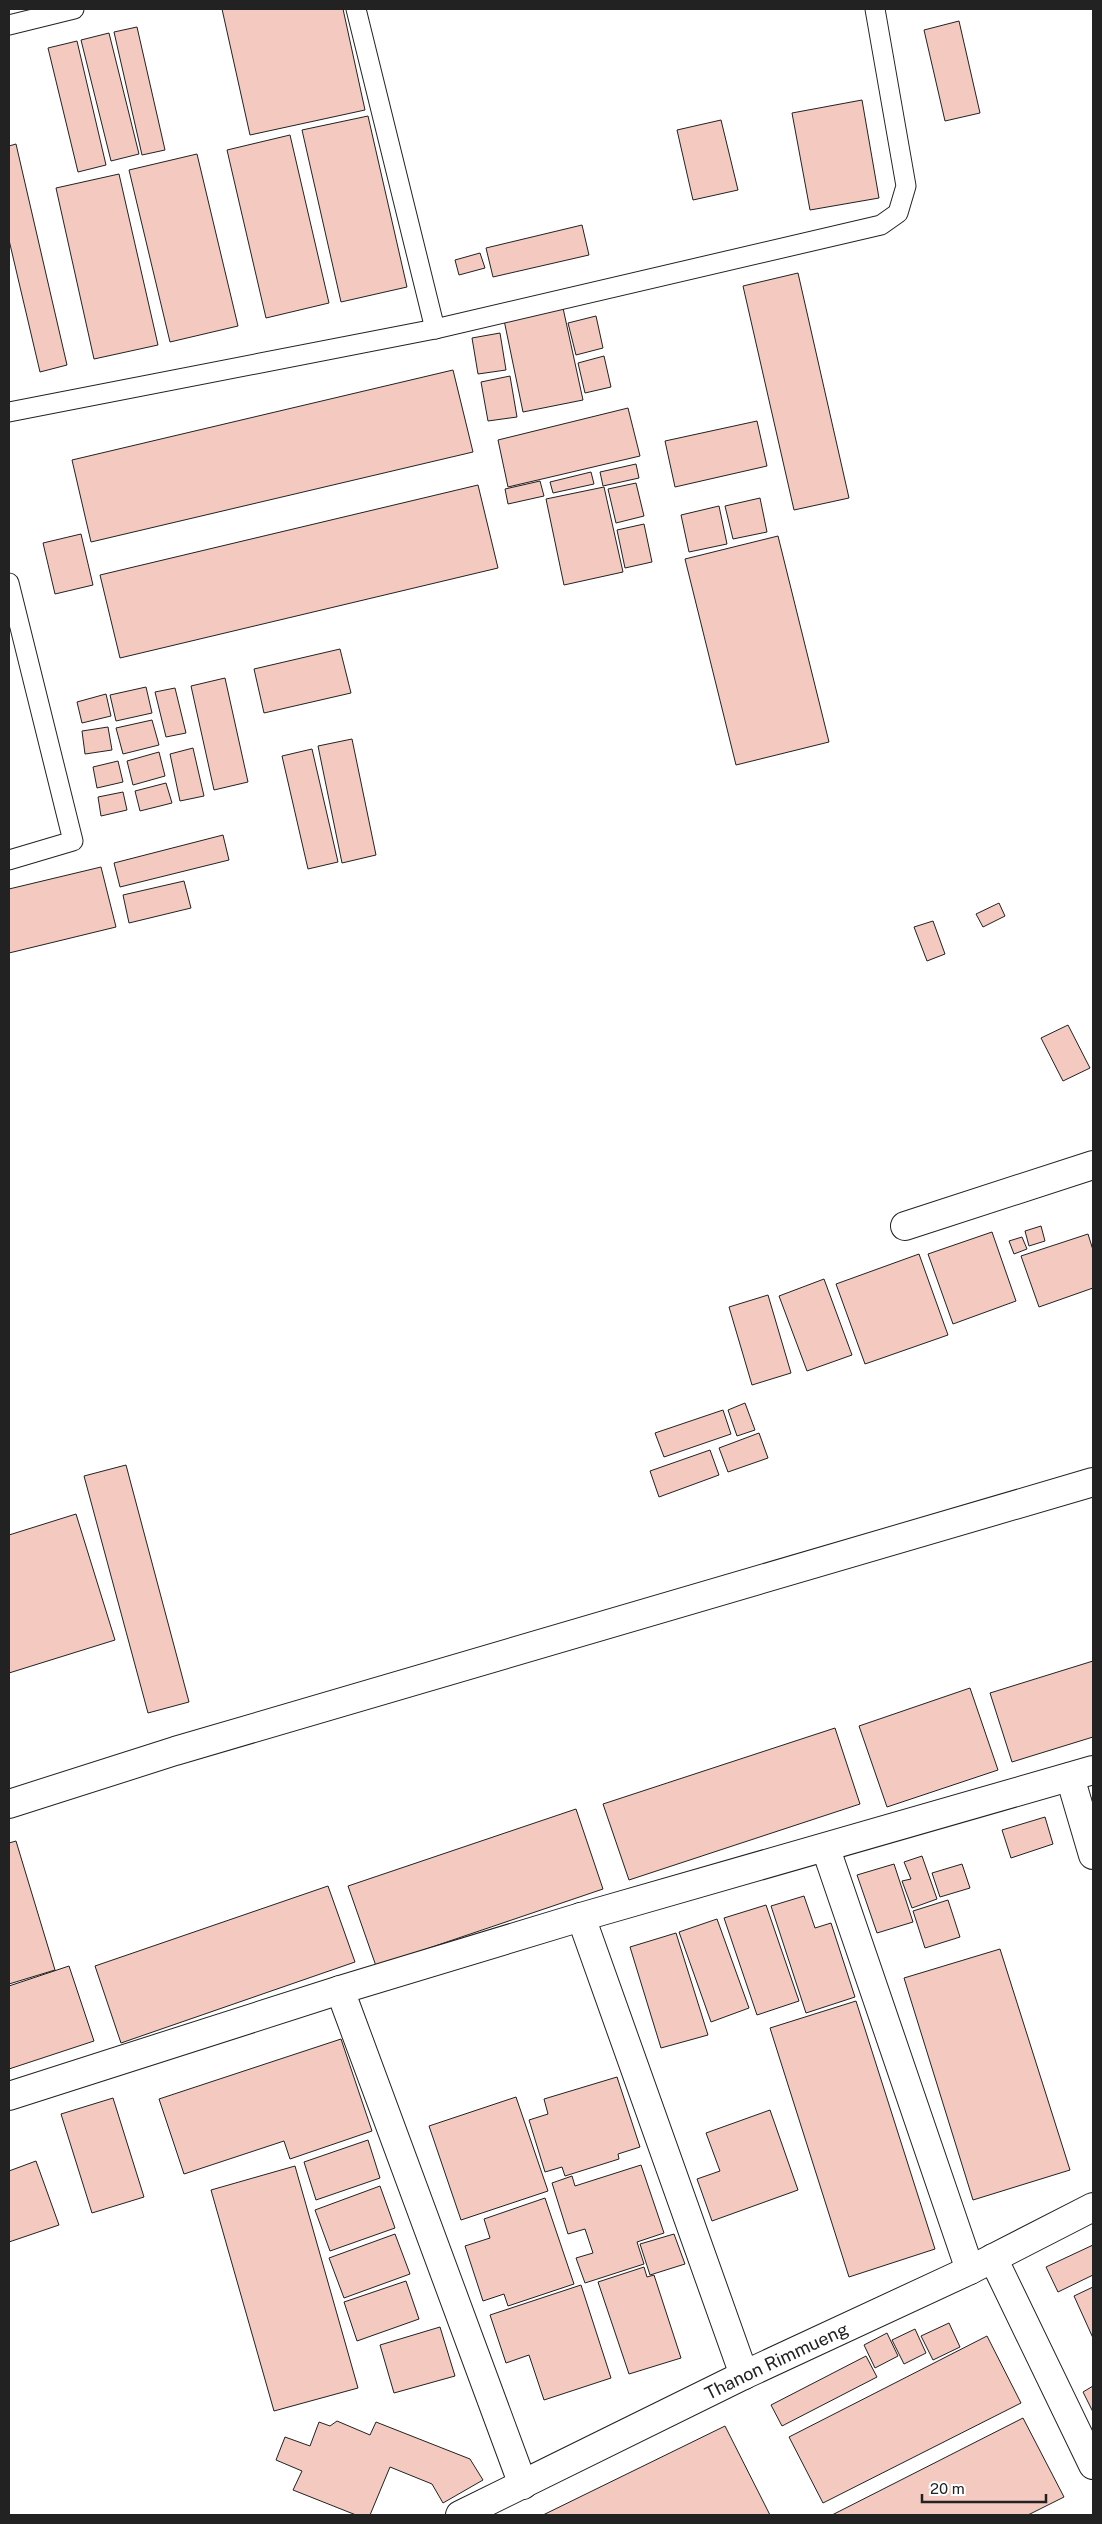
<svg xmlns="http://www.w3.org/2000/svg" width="1102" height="2524" font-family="'Public Sans',sans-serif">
  <rect width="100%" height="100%" fill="#fff"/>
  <g fill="#f3c9c0" stroke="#222">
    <polygon points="222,9 343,9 365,110 250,135"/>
    <polygon points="959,21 980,113 945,121 924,30"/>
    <polygon points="137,27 165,150 142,155 114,32"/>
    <polygon points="109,33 139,154 111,161 81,40"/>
    <polygon points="77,41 106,165 78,172 48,48"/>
    <polygon points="862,100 879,198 810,210 792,113"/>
    <polygon points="368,116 407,287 341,302 302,130"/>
    <polygon points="721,120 738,190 693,200 677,130"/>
    <polygon points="290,135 329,303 266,318 227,150"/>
    <polygon points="16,144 67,365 40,372 9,240 9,146"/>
    <polygon points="197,154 238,326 170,342 129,170"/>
    <polygon points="119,174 158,345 94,359 56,188"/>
    <polygon points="582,225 589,255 493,277 486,248"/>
    <polygon points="480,253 485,268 459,275 455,260"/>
    <polygon points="798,273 849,498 794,510 743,286"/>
    <polygon points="563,308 583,400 523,412 504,320"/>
    <polygon points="596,316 603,348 576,355 568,323"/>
    <polygon points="500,333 506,370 478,374 472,338"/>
    <polygon points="604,356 611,387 585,393 578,363"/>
    <polygon points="453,370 473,452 91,542 72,460"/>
    <polygon points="510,376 517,417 488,421 481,382"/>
    <polygon points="628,408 640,456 508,487 498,440"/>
    <polygon points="757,421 767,466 675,487 665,441"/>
    <polygon points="636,464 639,478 603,486 600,472"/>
    <polygon points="591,472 594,484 553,493 550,482"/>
    <polygon points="540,481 544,496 508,504 505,489"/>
    <polygon points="636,483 644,516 616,523 608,489"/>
    <polygon points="478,485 498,568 120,658 100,575"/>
    <polygon points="604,487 623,572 564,585 546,499"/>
    <polygon points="760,498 767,532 733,539 725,506"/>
    <polygon points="719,506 727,544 689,552 681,515"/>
    <polygon points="644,524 652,562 625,568 617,530"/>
    <polygon points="81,534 93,585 55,594 43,543"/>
    <polygon points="778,536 829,742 736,765 685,559"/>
    <polygon points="340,649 351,693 264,713 254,669"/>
    <polygon points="225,678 248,782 214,790 191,686"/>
    <polygon points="146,687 152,713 116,721 110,695"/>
    <polygon points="175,688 186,733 166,737 155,692"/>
    <polygon points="106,694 111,716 82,723 77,702"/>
    <polygon points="152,720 159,745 123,754 116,728"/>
    <polygon points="108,727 112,750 85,754 82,731"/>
    <polygon points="352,739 376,855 342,863 318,746"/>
    <polygon points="193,748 204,796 180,801 170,754"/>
    <polygon points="312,749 338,862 308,869 282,756"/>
    <polygon points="159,752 165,776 133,785 127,761"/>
    <polygon points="118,761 123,782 97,788 93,767"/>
    <polygon points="166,783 172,803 140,811 135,791"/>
    <polygon points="123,792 127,810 101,816 98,797"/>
    <polygon points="223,835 229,860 120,887 114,863"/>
    <polygon points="101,867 116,927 9,953 9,889"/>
    <polygon points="184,881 191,908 129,923 123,895"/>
    <polygon points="999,903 1005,916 983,927 976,914"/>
    <polygon points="933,921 945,954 927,961 914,927"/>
    <polygon points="1068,1025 1090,1068 1063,1081 1041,1038"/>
    <polygon points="1041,1226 1045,1241 1029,1246 1025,1231"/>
    <polygon points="992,1232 1016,1301 953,1324 928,1254"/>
    <polygon points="1088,1234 1093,1250 1093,1288 1039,1307 1021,1256"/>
    <polygon points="1022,1237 1027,1249 1014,1254 1009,1241"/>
    <polygon points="919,1254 948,1335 865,1364 836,1284"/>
    <polygon points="824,1279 852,1355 807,1371 779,1296"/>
    <polygon points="768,1295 791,1373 752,1385 729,1307"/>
    <polygon points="745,1403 755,1430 737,1436 728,1410"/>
    <polygon points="723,1410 731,1434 664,1457 655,1433"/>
    <polygon points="759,1433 768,1458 728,1472 719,1448"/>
    <polygon points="710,1450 719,1475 659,1497 650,1471"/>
    <polygon points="126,1465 189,1702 148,1713 84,1476"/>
    <polygon points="76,1514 115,1640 9,1673 9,1535"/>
    <polygon points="1093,1661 1093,1737 1012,1762 990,1693"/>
    <polygon points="970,1688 998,1770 887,1807 859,1726"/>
    <polygon points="835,1728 860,1804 629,1880 603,1804"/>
    <polygon points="576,1809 603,1889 376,1966 348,1886"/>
    <polygon points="1045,1817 1053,1844 1011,1858 1002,1830"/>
    <polygon points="16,1841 55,1970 9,1984 9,1843"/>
    <polygon points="922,1856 937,1899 912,1908 902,1881 911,1879 904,1862"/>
    <polygon points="894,1864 913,1922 877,1933 857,1875"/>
    <polygon points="962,1864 970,1888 940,1897 932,1873"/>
    <polygon points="328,1886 355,1962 121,2043 95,1966"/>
    <polygon points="804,1896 815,1928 831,1923 855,1997 806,2013 771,1906"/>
    <polygon points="948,1900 960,1937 925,1948 913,1911"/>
    <polygon points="766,1905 799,2001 757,2015 724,1918"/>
    <polygon points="717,1919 749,2008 711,2022 679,1932"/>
    <polygon points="676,1933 708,2035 661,2048 630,1947"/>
    <polygon points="1000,1949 1070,2170 973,2200 904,1978"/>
    <polygon points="69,1966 94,2041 9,2069 9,1986"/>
    <polygon points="856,2001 935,2249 849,2277 770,2028"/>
    <polygon points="341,2039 372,2131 290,2159 284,2141 184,2174 159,2099"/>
    <polygon points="617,2077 640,2147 618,2154 619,2159 565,2176 562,2167 545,2172 529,2120 548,2114 544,2099"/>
    <polygon points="516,2097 548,2191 461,2220 429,2126"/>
    <polygon points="113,2098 144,2197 92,2213 61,2114"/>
    <polygon points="770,2110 798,2190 712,2221 697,2179 720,2171 706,2133"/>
    <polygon points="368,2140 380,2178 316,2200 304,2162"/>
    <polygon points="36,2161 59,2225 9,2242 9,2171"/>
    <polygon points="641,2165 664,2233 637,2242 644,2264 585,2283 576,2258 593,2253 585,2229 568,2234 552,2183 572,2176 575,2186"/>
    <polygon points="295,2166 358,2388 274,2411 211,2190"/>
    <polygon points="380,2186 395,2228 330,2251 315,2210"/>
    <polygon points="545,2198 574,2284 508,2306 504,2294 483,2301 465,2246 490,2238 484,2219"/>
    <polygon points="395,2234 410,2274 344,2298 329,2258"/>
    <polygon points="674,2234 685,2264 650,2275 640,2244"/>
    <polygon points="1093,2245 1093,2275 1058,2292 1046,2267"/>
    <polygon points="644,2267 647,2277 654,2275 681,2358 629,2374 598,2282"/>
    <polygon points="406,2281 419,2319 357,2341 344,2302"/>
    <polygon points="581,2285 611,2378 544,2400 529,2355 506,2363 490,2315"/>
    <polygon points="1093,2287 1093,2338 1074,2296"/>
    <polygon points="949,2323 960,2347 933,2360 921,2336"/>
    <polygon points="440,2327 455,2376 394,2393 380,2345"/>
    <polygon points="915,2329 926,2353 904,2364 892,2340"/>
    <polygon points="887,2333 898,2356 875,2368 864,2345"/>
    <polygon points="987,2336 1021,2403 823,2503 789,2437"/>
    <polygon points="866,2356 877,2377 782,2426 771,2405"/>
    <polygon points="1093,2386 1093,2412 1083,2392"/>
    <polygon points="1023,2418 1064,2497 1028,2515 832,2515"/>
    <polygon points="337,2421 370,2435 376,2422 470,2459 483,2480 443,2503 432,2484 390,2467 370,2515 356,2515 293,2490 302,2471 276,2460 285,2437 310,2446 319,2422 330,2426"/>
    <polygon points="725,2426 770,2515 543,2515"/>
  </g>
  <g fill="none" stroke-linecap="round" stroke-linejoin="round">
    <defs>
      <g id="lane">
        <polyline points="356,9 435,329"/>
        <polyline points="9,25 74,9"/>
        <polyline points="9,412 435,329 881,225 898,213 906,186 875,9"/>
        <polyline points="9,583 73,841 9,860"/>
      </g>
      <g id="street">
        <polyline points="905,1226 1093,1165"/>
        <polyline points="1070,1777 1093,1855"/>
        <polyline points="9,1804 175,1751 1093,1482"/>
        <polyline points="826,1849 970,2270"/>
        <polyline points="581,1917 744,2375"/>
        <polyline points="340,1990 523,2485"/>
        <polyline points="9,2096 340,1990 581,1917 1093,1770"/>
        <polyline points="993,2258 1093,2465"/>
        <path id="s1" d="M460,2515l284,-140 226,-105 123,-63"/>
      </g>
    </defs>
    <use href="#lane" stroke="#222" stroke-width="21"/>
    <use href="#street" stroke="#222" stroke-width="30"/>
    <use href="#lane" stroke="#fff" stroke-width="19"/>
    <use href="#street" stroke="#fff" stroke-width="28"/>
  </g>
  <g text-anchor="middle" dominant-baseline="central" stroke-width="4" stroke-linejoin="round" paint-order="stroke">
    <g font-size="18" fill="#222" stroke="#fff">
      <text stroke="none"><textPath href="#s1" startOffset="352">Thanon Rimmueng</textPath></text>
    </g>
  </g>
  <rect width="1102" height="2524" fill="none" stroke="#222222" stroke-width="20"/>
  <path d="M922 2494v8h124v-8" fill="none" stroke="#222222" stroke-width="2.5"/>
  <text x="930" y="2494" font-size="15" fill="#222222" stroke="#ffffff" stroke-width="4" paint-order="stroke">20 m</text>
</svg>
